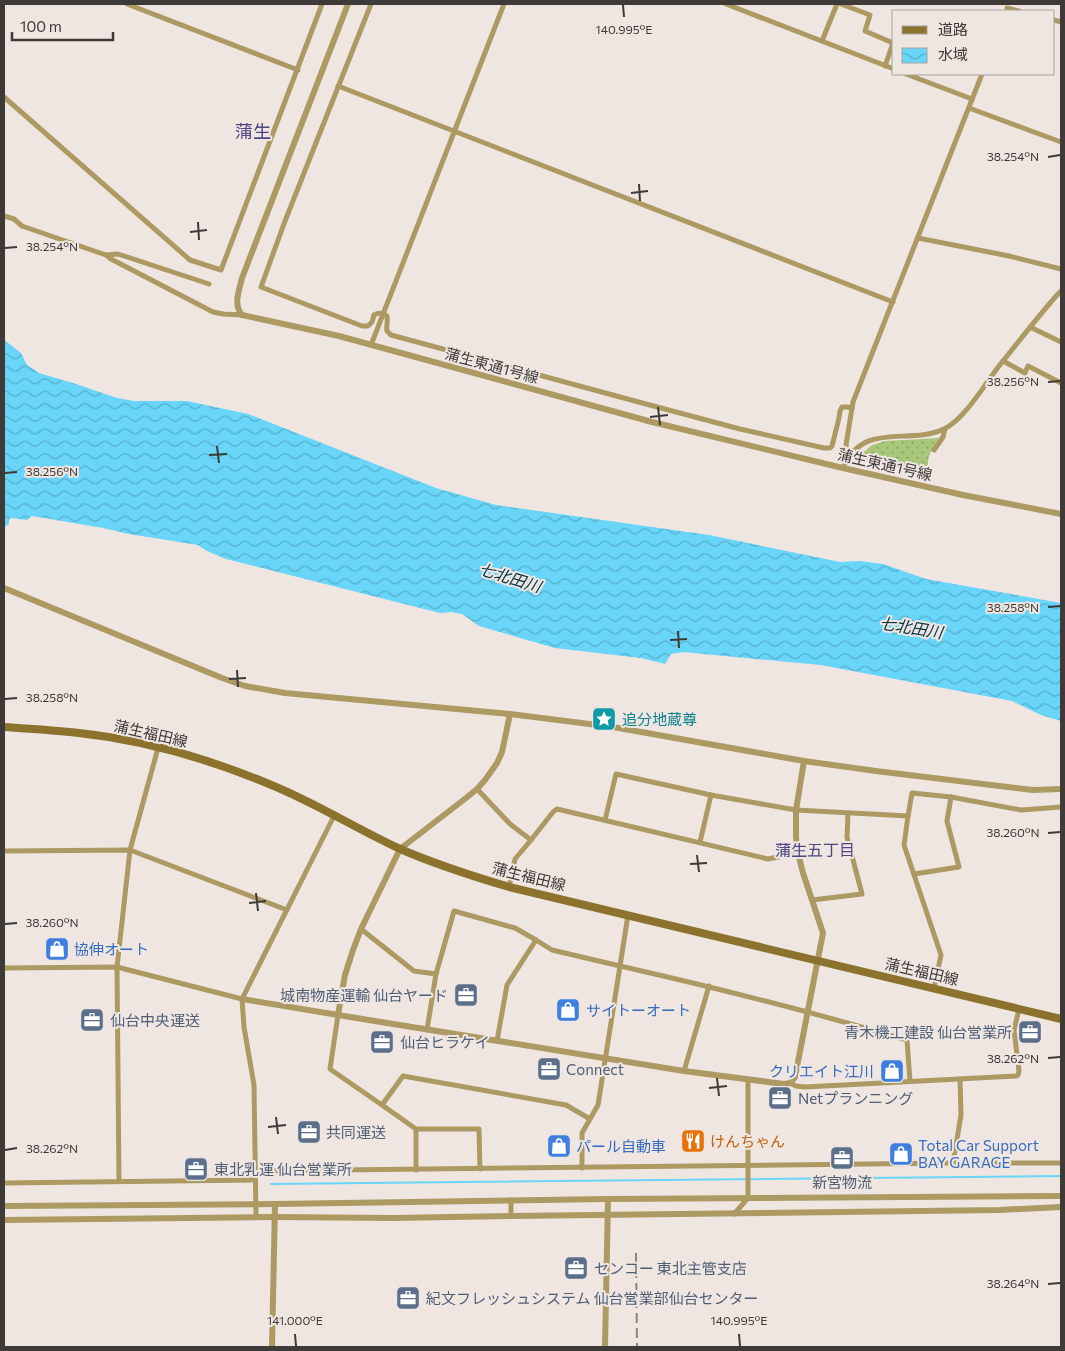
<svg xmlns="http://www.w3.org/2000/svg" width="1065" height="1351" font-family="Commissioner,'Noto Sans JP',sans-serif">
  <defs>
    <pattern id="grass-dots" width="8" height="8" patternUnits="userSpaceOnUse" patternTransform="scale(1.25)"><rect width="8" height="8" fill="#a9c77b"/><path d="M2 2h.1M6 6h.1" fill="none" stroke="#8ba366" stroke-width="1.8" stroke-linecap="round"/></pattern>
    <pattern id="water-waves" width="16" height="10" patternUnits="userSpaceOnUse" patternTransform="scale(1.25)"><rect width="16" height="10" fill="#68d5f9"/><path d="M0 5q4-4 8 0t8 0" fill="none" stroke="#57aecb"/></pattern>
  </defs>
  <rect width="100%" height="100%" fill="#efe6e2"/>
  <path fill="url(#grass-dots)" d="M939,438c-9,16 -13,18 -10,37l-72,-17 15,-13 13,-4z"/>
  <polygon fill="url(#water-waves)" points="4,340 21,353 27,365 39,373 76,384 117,398 134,401 187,401 248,414 436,488 496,505 709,535 840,562 860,561 883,564 926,579 1061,603 1061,721 1041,715 1012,701 821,665 683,652 671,654 665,664 641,658 555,648 479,626 462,614 451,612 440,613 226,559 207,551 198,545 129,534 103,528 32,516 27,520 11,518 9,520 9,524 4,527"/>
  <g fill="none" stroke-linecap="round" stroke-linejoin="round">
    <polyline stroke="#68d5f9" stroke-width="2" points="271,1184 1061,1176"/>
    <g stroke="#ad9962" stroke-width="5">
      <polyline points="127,4 298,70"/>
      <path d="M371,4l-86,217 -24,66 101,39h6l4,-4 2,-7c5,-3 8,-2 13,1 1,6 -1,10 0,15l4,4 255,69 94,25 84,19h6l2,-2 7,-28 1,-7 2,-4h5l5,1"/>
      <polyline points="726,4 894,69"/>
      <polyline points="841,4 870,15 865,31 893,43 885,66"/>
      <polyline points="1007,8 1019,11"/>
      <polyline points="1054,20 1061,22"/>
      <polyline points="822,41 837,4"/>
      <polyline points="906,74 972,99"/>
      <polyline points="338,86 893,302"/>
      <polyline points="4,97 190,260 221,270 322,4"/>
      <polyline points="969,108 1061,142"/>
      <polyline points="4,216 14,219 22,226 106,255 118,254 209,284"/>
      <polyline points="918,238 1009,256 1061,269"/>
      <polyline points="106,255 111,259 213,312 223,314 242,315"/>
      <polyline points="1030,327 1061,342"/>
      <polyline points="371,345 504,4"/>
      <polyline points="1003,361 1025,373 1028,366 1061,383"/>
      <polyline points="934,450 943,437 945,429"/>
      <polyline points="848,457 846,445 853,402 982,74"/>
      <path d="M843,468c21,-48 65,-22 101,-39 20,-9 41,-45 55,-63 19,-24 38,-48 58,-71l4,-4"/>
      <polyline points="477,789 510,824 531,840 553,812 557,809 768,859 798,853"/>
      <polyline points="908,816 904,845 941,955 934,988"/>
      <polyline points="605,820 616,774 711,795 796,810 908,816 912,793 951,797 1021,810 1061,807"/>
      <polyline points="700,842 711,795"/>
      <polyline points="4,851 130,850 287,910"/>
      <polyline points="914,874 959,867 947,821 951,797"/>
      <polyline points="509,887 515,859 531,840"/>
      <polyline points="812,900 862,894 847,837 848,813"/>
      <polyline points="361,929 414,971 436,974"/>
      <polyline points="536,940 552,950 620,966 628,915"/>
      <polyline points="4,968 117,967 242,999"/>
      <polyline points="338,1015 330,1069 382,1105 403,1076 566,1105 590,1119"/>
      <polyline points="427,1030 436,974 454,911 515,928 536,940 507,985 497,1041"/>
      <polyline points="684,1071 709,986"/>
      <polyline points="790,1083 796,1086 805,1087 1016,1076 1018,1075 1019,1071 1014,1030 1019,1009"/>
      <polyline points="382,1105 416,1129 479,1129 480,1169"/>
      <polyline points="416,1129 416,1170"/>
      <polyline points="953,1163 961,1115 960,1079"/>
      <path d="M582,1168v-35l16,-28 22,-139c97,22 192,46 287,74l3,41"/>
      <polyline points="255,1171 953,1163 1061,1163"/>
      <polyline points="119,1181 117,967 130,850 158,748"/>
      <polyline points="4,1183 255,1180"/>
      <polyline points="511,1200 511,1216"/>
      <polyline points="734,1214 748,1198 748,1080"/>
      <polyline points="256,1217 254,1085 244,1027 242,999 334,816"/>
    </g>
    <g stroke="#ad9962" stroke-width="6">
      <path d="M348,4l-106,274c-3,13 -9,26 0,37l97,21 313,86 191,46 120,27 98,19"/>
      <polyline points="4,588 222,678 245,686 285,693 510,714 613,727 804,761 876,771 1033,790 1061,789"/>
      <polyline points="510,714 502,752 497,763 485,780 477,789 466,798 400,849 361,929 353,950 345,975 338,1015 684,1071 784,1084 790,1083 795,1077 823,933 803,873 798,853 796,838 796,810 804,761"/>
      <polyline points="242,999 338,1015"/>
      <polyline points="4,1206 275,1204 608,1199 1061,1196"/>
      <polyline points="4,1220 275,1217 393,1218 511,1216 999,1210 1061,1207"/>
      <polyline points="272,1347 275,1204"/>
      <polyline points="605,1347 608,1199"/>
    </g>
    <path stroke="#8b732d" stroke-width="8" d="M4,727c25,2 50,3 75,6 65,7 130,26 190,51 45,18 86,44 129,64 36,16 74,28 111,39l552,132"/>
    <polyline stroke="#898481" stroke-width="2" stroke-dasharray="10 5" stroke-linecap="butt" points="636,1253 637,1347"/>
  </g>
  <path fill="none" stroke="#3d3a38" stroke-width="2" d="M623,5l1,12M1048,157l12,-2M639,184l1,17M631,193l17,-2M198,222l1,18M190,232l17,-2M5,248l12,-1M1048,382l12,-1M658,407l2,18M650,417l18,-2M217,446l2,17M209,455l18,-1M5,473l12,-1M1048,607l12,-1M678,631l1,17M670,640l17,-1M237,670l1,17M229,679l17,-1M5,699l12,-1M1048,833l12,-1M697,855l2,17M690,864l17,-1M256,893l2,18M249,903l17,-2M5,924l12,-1M1048,1058l12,-1M717,1078l2,18M709,1088l18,-2M276,1117l2,17M268,1127l18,-2M5,1150l12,-2M1048,1284l12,-1M295,1334l1,12M739,1334l1,12"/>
  <defs>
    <symbol id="sight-square" viewBox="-11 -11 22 22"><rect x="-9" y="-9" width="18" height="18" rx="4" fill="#0f9aa8" stroke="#efe6e2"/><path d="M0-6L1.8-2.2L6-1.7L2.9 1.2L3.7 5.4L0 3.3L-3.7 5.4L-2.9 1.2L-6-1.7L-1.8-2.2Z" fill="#fff"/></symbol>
    <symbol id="shop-square" viewBox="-11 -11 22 22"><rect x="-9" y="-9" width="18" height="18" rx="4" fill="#3f7fe0" stroke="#efe6e2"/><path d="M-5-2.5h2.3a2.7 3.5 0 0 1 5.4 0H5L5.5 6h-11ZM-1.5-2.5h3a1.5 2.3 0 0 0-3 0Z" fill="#fff"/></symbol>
    <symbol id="office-square" viewBox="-11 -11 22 22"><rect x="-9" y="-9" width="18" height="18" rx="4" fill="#5c6f8a" stroke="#efe6e2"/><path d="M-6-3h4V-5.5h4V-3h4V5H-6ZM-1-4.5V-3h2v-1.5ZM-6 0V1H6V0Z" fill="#fff"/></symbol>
    <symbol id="restaurant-square" viewBox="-11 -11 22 22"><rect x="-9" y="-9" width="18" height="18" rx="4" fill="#e8710a" stroke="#efe6e2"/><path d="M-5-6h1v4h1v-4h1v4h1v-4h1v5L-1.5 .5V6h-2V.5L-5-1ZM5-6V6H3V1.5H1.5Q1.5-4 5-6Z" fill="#fff"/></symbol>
  </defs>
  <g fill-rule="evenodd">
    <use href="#sight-square" x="590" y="705" width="28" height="28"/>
    <use href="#shop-square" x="43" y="935" width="28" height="28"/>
    <use href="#office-square" x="452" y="981" width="28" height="28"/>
    <use href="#shop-square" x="554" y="996" width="28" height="28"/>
    <use href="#office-square" x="78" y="1006" width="28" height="28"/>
    <use href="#office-square" x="1016" y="1018" width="28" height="28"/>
    <use href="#office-square" x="368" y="1028" width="28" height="28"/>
    <use href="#office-square" x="535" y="1055" width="28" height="28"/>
    <use href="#shop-square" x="878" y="1057" width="28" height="28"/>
    <use href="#office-square" x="766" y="1084" width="28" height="28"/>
    <use href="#office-square" x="295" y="1118" width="28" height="28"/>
    <use href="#restaurant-square" x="679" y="1127" width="28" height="28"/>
    <use href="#shop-square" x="545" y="1132" width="28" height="28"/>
    <use href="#shop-square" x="887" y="1140" width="28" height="28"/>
    <use href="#office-square" x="828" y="1144" width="28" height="28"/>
    <use href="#office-square" x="182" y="1155" width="28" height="28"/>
    <use href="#office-square" x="562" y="1254" width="28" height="28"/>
    <use href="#office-square" x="394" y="1284" width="28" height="28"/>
  </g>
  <g text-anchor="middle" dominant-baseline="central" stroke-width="4" stroke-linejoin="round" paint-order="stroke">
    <g font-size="15" fill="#3d3a38" stroke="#efe6e2">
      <text transform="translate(492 365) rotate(15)">蒲生東通1号線</text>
      <text transform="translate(885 464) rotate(13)">蒲生東通1号線</text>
      <text transform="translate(151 733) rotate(13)">蒲生福田線</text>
      <text transform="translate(529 876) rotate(14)">蒲生福田線</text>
      <text transform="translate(922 971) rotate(13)">蒲生福田線</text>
    </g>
    <g font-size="15" fill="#0d838f" stroke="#efe6e2" text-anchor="start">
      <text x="622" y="719">追分地蔵尊</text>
    </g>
    <g font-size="15" fill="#366cbe" stroke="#efe6e2" text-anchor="start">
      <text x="74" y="949">協伸オート</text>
      <text x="586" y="1010">サイトーオート</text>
      <text x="874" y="1071" text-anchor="end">クリエイト江川</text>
      <text x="918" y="1145">Total Car Support<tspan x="918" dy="17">BAY GARAGE</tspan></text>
      <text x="576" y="1146">パール自動車</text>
    </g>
    <g font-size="15" fill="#4e5e75" stroke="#efe6e2" text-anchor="start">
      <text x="448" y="995" text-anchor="end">城南物産運輸 仙台ヤード</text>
      <text x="110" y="1020">仙台中央運送</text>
      <text x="1012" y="1032" text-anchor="end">青木機工建設 仙台営業所</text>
      <text x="400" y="1042">仙台ヒラケイ</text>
      <text x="566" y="1069">Connect</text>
      <text x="798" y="1098">Netプランニング</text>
      <text x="326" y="1132">共同運送</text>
      <text x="214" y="1169">東北乳運 仙台営業所</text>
      <text x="842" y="1182" text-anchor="middle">新宮物流</text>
      <text x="594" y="1268">センコー 東北主管支店</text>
      <text x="426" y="1298">紀文フレッシュシステム 仙台営業部仙台センター</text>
    </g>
    <g font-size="15" fill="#c56008" stroke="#efe6e2" text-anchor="start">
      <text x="710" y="1141">けんちゃん</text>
    </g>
    <g font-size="16" font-style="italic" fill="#003341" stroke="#efe6e2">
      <text transform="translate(510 577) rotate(17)">七北田川</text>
      <text transform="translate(911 627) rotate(9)">七北田川</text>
    </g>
    <g font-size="16" fill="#4e4785" stroke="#efe6e2">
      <text x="815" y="849">蒲生五丁目</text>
    </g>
    <g font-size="18" fill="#4e4785" stroke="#efe6e2">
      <text x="253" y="131">蒲生</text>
    </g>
  </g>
  <g font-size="12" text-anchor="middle" fill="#3d3a38" stroke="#efe6e2" stroke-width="4" stroke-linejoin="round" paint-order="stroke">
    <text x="624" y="34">140.995°E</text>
    <text x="1013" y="161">38.254°N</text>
    <text x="52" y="251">38.254°N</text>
    <text x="1013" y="386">38.256°N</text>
    <text x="52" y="476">38.256°N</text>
    <text x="1013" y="612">38.258°N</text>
    <text x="52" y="702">38.258°N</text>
    <text x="1013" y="837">38.260°N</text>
    <text x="52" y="927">38.260°N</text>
    <text x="1013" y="1063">38.262°N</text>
    <text x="52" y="1153">38.262°N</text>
    <text x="1013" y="1288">38.264°N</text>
    <text x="295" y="1325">141.000°E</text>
    <text x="739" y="1325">140.995°E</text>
  </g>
  <rect width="1065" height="1351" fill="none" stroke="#3d3a38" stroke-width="10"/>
  <rect x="892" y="10" width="162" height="65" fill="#efe6e2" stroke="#a8a19e"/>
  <rect x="902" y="26" width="25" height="8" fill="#8b732d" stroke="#a8a19e"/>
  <text x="938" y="35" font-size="15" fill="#3d3a38">道路</text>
  <rect x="902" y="48" width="25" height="15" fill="url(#water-waves)" stroke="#a8a19e"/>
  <text x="938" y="60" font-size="15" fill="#3d3a38">水域</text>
  <path d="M12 32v8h101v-8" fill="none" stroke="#3d3a38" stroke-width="2.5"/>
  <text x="20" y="32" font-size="15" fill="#3d3a38" stroke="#efe6e2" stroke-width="4" paint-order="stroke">100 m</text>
</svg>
